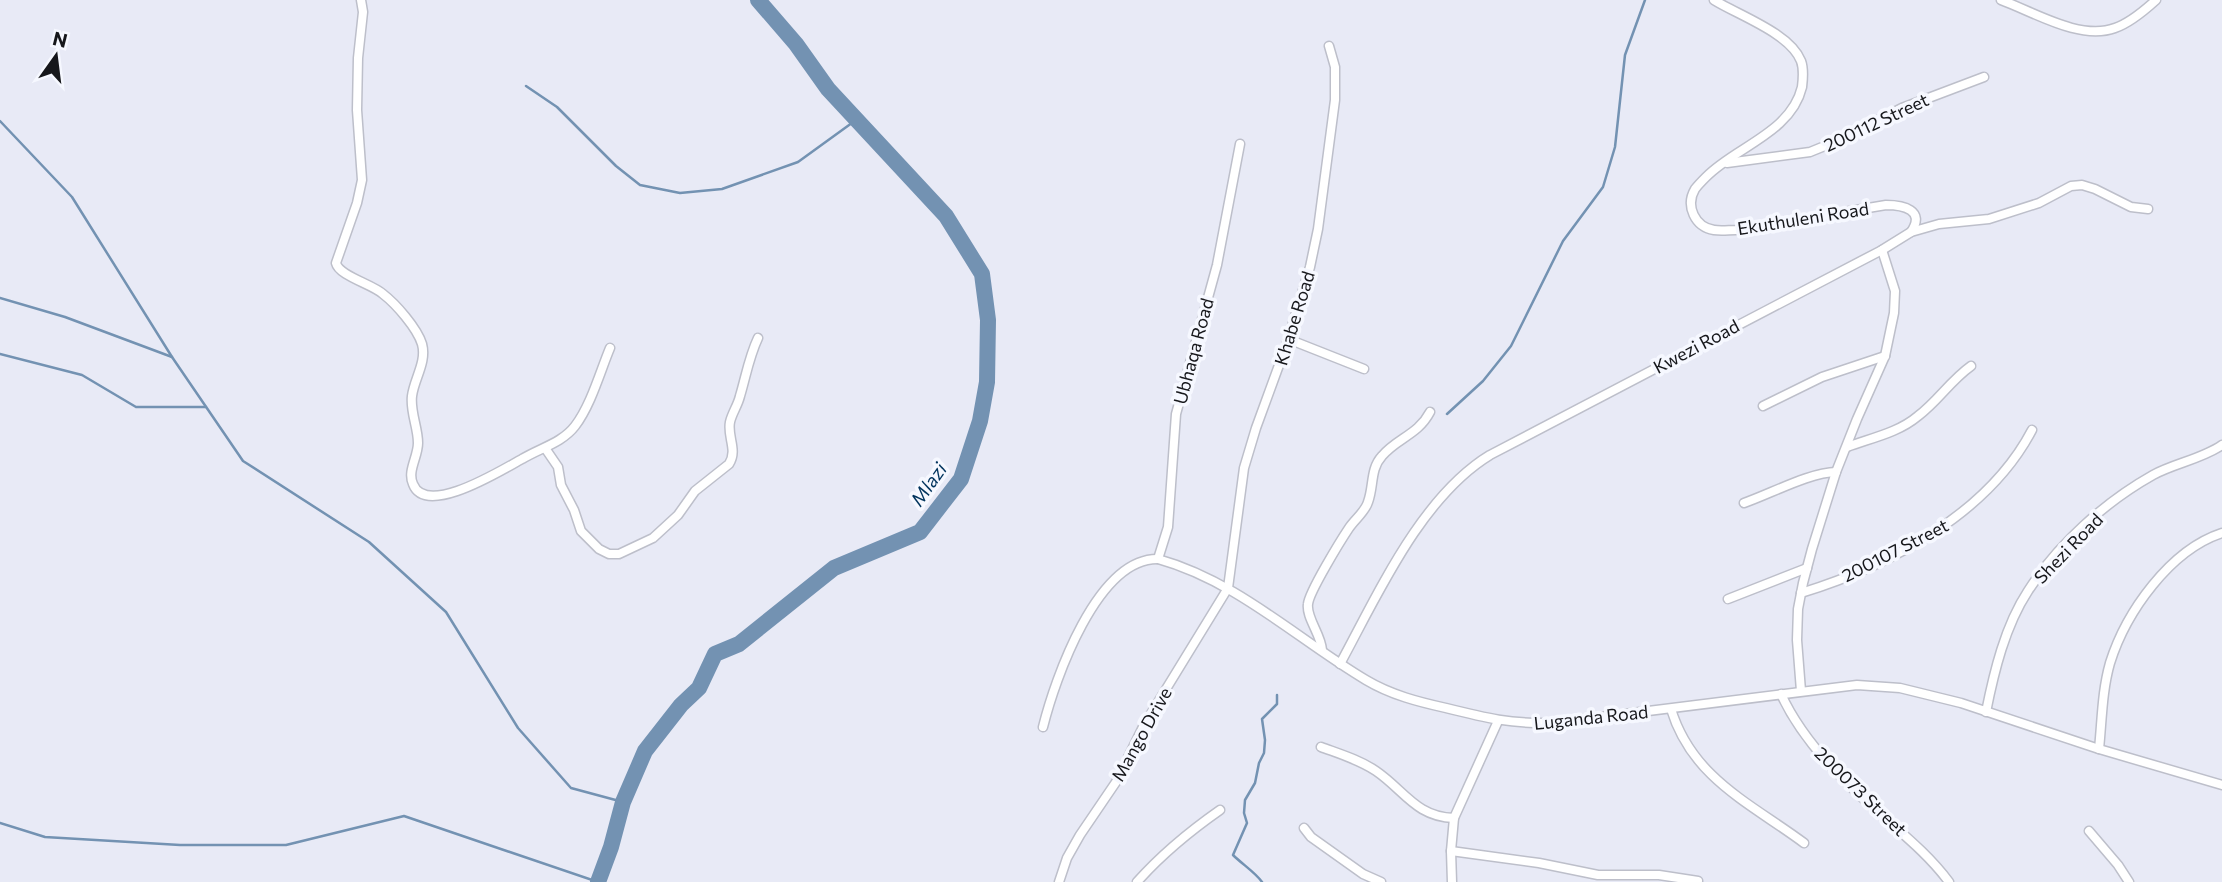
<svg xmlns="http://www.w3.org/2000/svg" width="2222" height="882" font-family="Commissioner,sans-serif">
  <rect width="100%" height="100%" fill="#e8eaf6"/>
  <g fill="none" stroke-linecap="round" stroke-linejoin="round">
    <g stroke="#7392b2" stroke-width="2.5">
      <polyline points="526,86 557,107 616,166 640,185 680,193 722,189 798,162 856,120"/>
      <polyline points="0,121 72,197 172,357 243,461 369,542 446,612 518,728 571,788 623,802"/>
      <polyline points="0,298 65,317 172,357"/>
      <polyline points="0,354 82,375 136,407 206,407"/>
      <polyline points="1447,414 1483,381 1511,346 1563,241 1603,187 1615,147 1625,55 1645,0"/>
      <polyline points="0,823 45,837 180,845 286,845 404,816 598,882"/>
      <path d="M1262,882c-6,-9 -20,-18 -29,-27l14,-32 -3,-10 1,-13 10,-17 4,-20 5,-10 1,-13 -3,-21 15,-15v-9"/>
    </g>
    <polyline stroke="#7392b2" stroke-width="16" points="598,882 611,847 623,802 645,751 681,705 699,688 715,654 739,644 834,568 920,532 961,479 980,421 987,382 988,320 982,274 946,216 828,89 796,44 758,0"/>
    <defs>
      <g id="minor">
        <path d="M361,0l2,12 -5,46 -1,52 5,70 -5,23 -21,60c3,13 36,21 47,31 13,10 34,34 39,50 5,18 -8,35 -10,52 -2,16 6,31 6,47 0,14 -11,28 -5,41 13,34 90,-15 109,-25 18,-11 40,-16 53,-33 16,-21 25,-54 35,-78"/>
        <path d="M1714,0c24,15 76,33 87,61 3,8 2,18 1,26 -11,46 -67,60 -96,90 -4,4 -8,8 -11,12 -10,17 0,38 19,41 7,1 15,0 22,0l150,-25c17,0 40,5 25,27"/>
        <path d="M2001,0c33,12 79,41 114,28 15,-5 30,-18 41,-28"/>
        <polyline points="1727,163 1810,152 1837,141 1902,108 1984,77"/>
        <polyline points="1288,339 1364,369"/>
        <polyline points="1763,406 1822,377 1885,356"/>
        <path d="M1847,447c24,-9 51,-14 71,-31 20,-15 32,-35 53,-50"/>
        <path d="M545,448l13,19 3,18 13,25 7,21 18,18 10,5h10l34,-16 25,-23 17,-24 34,-27c9,-14 -2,-27 1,-42 2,-9 8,-17 10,-26 6,-20 9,-39 18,-58"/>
        <path d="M1744,503c26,-9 67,-31 92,-31"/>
        <polyline points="1158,559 1168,527 1176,414 1217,265 1240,144"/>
        <path d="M1801,593c88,-27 187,-79 231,-163"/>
        <polyline points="1728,599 1807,568"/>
        <path d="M1322,650c-1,-16 -16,-32 -14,-46 1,-12 33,-64 41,-76 6,-9 16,-16 19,-26 6,-16 2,-33 14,-46 15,-18 36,-21 48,-44"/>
        <path d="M1340,664c38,-70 81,-167 150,-209l392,-205 29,-18 28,-8 50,-5 50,-16 32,-17 11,-1 13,4 36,18 17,2"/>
        <polyline points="1801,691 1797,640 1798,609 1803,583 1812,549 1836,472 1857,419 1885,356 1894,313 1895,291 1882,250"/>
        <path d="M1781,694c19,42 54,79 87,109 28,26 58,48 81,79"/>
        <path d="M1671,709c21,69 79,94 133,134"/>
        <path d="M1986,712c8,-40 19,-86 42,-121 30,-47 77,-89 125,-116 22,-12 49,-16 69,-30"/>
        <path d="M1043,727c12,-48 54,-169 115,-168 79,22 139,80 208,121 25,15 53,22 80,28 40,10 65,16 106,15l305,-38 43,3 61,15 138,46 123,36"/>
        <path d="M1321,747c19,7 39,13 55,24 28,19 40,46 78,47"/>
        <path d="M2099,749c3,-29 3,-58 11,-86 16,-51 60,-113 112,-130"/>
        <polyline points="1304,828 1311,837 1363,874 1381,882"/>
        <polyline points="2089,831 2118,865 2129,882"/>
        <polyline points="1451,851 1539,863 1598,875 1659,875 1698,881"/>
        <polyline points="1059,882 1067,858 1080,835 1116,782 1144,725 1228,588 1244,468 1256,428 1286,346 1310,267 1318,229 1335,100 1335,67 1329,46"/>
        <path d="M1137,882c24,-27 53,-51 83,-72"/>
        <polyline points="1452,882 1451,851 1454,818 1498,721"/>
      </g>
    </defs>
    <use href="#minor" stroke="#bdbfca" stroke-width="11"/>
    <use href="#minor" stroke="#fff" stroke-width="8"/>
  </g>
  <g text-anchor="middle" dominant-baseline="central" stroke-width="7" stroke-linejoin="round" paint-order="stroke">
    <g font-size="18" fill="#16171b" stroke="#f6f8ff">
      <text transform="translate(1876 122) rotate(-25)">200112 Street</text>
      <text transform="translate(1803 218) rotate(-9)">Ekuthuleni Road</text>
      <text transform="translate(1294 318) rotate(-73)">Khabe Road</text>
      <text transform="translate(1696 346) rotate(-28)">Kwezi Road</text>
      <text transform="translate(1193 351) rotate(-75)">Ubhaqa Road</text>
      <text transform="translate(2068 548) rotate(-46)">Shezi Road</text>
      <text transform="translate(1895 550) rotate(-27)">200107 Street</text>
      <text transform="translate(1591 717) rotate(-6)">Luganda Road</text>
      <text transform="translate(1141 734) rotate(-61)">Mango Drive</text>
      <text transform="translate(1861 791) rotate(44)">200073 Street</text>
    </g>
    <g font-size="19" font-style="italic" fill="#00335d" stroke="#f6f8ff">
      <text transform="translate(928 484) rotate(-55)">Mlazi</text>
    </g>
  </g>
  <g transform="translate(56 56) rotate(14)" stroke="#f6f8ff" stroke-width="5" paint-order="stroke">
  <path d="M0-5L12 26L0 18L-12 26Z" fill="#16171b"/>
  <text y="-10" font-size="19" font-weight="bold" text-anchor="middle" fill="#16171b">N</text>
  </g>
</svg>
